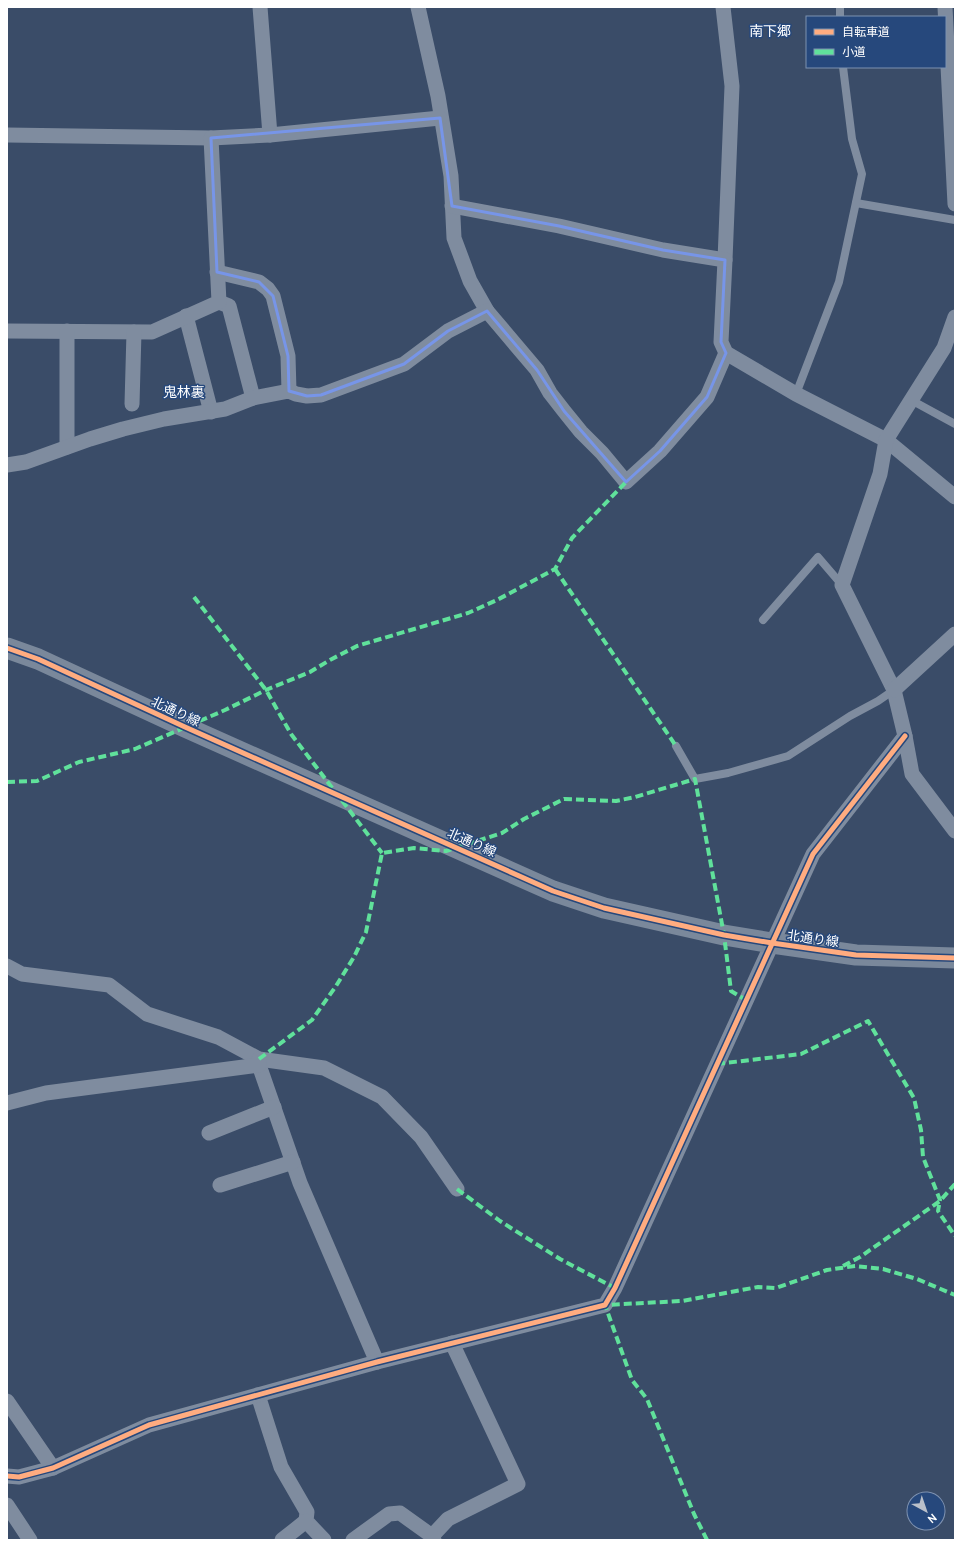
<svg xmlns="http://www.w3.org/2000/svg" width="962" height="1547" font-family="Cabin,'Noto Sans JP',sans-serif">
  <rect width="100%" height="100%" fill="#3a4c68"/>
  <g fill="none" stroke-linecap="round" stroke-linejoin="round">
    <g stroke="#7f8c9f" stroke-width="8">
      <polyline points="840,17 840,7"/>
      <polyline points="856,203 955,220"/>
      <polyline points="796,394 839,282 862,174 852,139 843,67"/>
      <polyline points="911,400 955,424"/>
      <polyline points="763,620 818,557 842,585"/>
      <polyline points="676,746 695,779 728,773 788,756 850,716 878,701 894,690"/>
    </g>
    <g stroke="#7f8c9f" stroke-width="15">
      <polyline points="260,7 270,135"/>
      <polyline points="418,7 438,96 451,176 454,238 470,281 487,311 537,370 550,393 564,411 581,432 602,453 626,482 660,451 707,397 726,353"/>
      <polyline points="723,7 732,86 725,260 721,342 726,353 796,394 886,440 955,497"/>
      <polyline points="945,7 955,204"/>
      <polyline points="7,135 211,138 270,135 440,118"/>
      <polyline points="452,206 559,226 663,250 725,260"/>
      <polyline points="217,272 259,282 268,289 273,296 288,356 289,391"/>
      <polyline points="219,302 229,306 253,398"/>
      <polyline points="186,316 211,412"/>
      <polyline points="955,317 944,348 886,440 880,474 842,585 894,690 905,736 912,774 955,831"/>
      <polyline points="7,331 152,332 219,302 211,138"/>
      <polyline points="67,331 67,447"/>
      <polyline points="132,404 134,332"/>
      <polyline points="7,465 26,462 90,439 123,429 164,419 225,409 253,398 289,391 296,394 307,396 321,395 404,364 448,331 487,311"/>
      <polyline points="894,690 955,634"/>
      <polyline points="7,966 22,974 109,985 147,1014 218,1037 259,1059 324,1068 382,1097 421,1137 457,1189"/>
      <polyline points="259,1059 259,1065 300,1183 377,1362"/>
      <polyline points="7,1103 46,1093 259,1065"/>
      <polyline points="209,1133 274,1107"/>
      <polyline points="220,1185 293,1162"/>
      <polyline points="258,1395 281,1467 307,1512 306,1521 324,1540"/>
      <polyline points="7,1401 53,1468"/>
      <polyline points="7,1476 19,1477 53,1468 149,1425 377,1362 605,1305 615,1288 813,854 905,736"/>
      <polyline points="7,1505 30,1540"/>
      <polyline points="432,1536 448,1519 518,1484 452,1343"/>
      <polyline points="282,1540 306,1521"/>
      <polyline points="353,1540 389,1514 400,1513 432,1536 434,1540"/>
    </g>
    <polyline stroke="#7a889b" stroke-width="21" points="7,648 38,659 185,727 553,891 604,908 724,935 772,943 856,955 955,958"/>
    <g stroke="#60e19b" stroke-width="4" stroke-dasharray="8 4" stroke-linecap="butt">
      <polyline points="555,569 676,746"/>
      <polyline points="194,597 266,690 291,734 382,853"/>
      <polyline points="7,782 37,781 79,762 135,749 225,710 266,690 310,672 330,660 357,646 468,613 497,600 555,569 572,538 626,482"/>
      <polyline points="259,1059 312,1020 336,986 354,957 366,932 382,853 414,848 446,851 502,833 524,819 564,799 616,801 635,797 695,779 724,935 731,991 746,1000"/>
      <polyline points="717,1064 801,1054 868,1021 914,1098 921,1130 923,1157 940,1200 938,1211 955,1236"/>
      <polyline points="457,1189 500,1221 560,1259 615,1288"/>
      <polyline points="843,1266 860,1257 940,1201 955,1184"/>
      <polyline points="707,1540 694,1514 647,1399 632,1380 605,1305 682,1301 758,1287 776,1288 827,1270 855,1266 883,1269 917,1279 955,1295"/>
    </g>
    <defs>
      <g id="cycleway">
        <polyline points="7,648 38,659 185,727 553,891 604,908 724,935 772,943 856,955 955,958"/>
        <polyline points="7,1476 19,1477 53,1468 149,1425 377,1362 605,1305 615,1288 813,854 905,736"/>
      </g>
    </defs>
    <use href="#cycleway" stroke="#26487c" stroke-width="8"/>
    <use href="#cycleway" stroke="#ffac80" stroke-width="5"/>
  </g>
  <path fill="none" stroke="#7795e8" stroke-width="3" stroke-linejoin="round" d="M440,118l12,88 107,20 104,24 62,10 -4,82 5,11 -19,44 -47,54 -34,31 -62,-71 -27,-41 -50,-59 -39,20 -44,33 -83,31 -14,1 -18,-5 -1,-35 -15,-60 -14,-14 -42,-10 -6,-134z"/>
  <g text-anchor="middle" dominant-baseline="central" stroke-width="3" stroke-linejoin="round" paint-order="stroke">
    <g font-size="13" fill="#fff" stroke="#26487c">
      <text transform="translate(176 711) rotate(25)">北通り線</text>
      <text transform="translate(472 842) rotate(24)">北通り線</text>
      <text transform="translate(813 938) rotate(8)">北通り線</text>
    </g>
    <g font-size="14" fill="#fff" stroke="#26487c">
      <text x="770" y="31">南下郷</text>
      <text x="184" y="392">鬼林裏</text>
    </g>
  </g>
  <rect width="962" height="1547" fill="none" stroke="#ffffff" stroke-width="16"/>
  <rect x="806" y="16" width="140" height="52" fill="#26487c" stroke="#7d91b0"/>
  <rect x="814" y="29" width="20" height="6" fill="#ffac80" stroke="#7d91b0"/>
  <text x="842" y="36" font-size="12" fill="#ffffff">自転車道</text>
  <rect x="814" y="49" width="20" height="6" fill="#60e19b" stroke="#7d91b0"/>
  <text x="842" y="56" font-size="12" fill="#ffffff">小道</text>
  <g transform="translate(926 1511) rotate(140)"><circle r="19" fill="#26487c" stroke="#7d91b0"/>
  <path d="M0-3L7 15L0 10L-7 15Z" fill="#bac0ca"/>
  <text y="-6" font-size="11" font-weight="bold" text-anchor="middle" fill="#ffffff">N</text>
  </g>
</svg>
